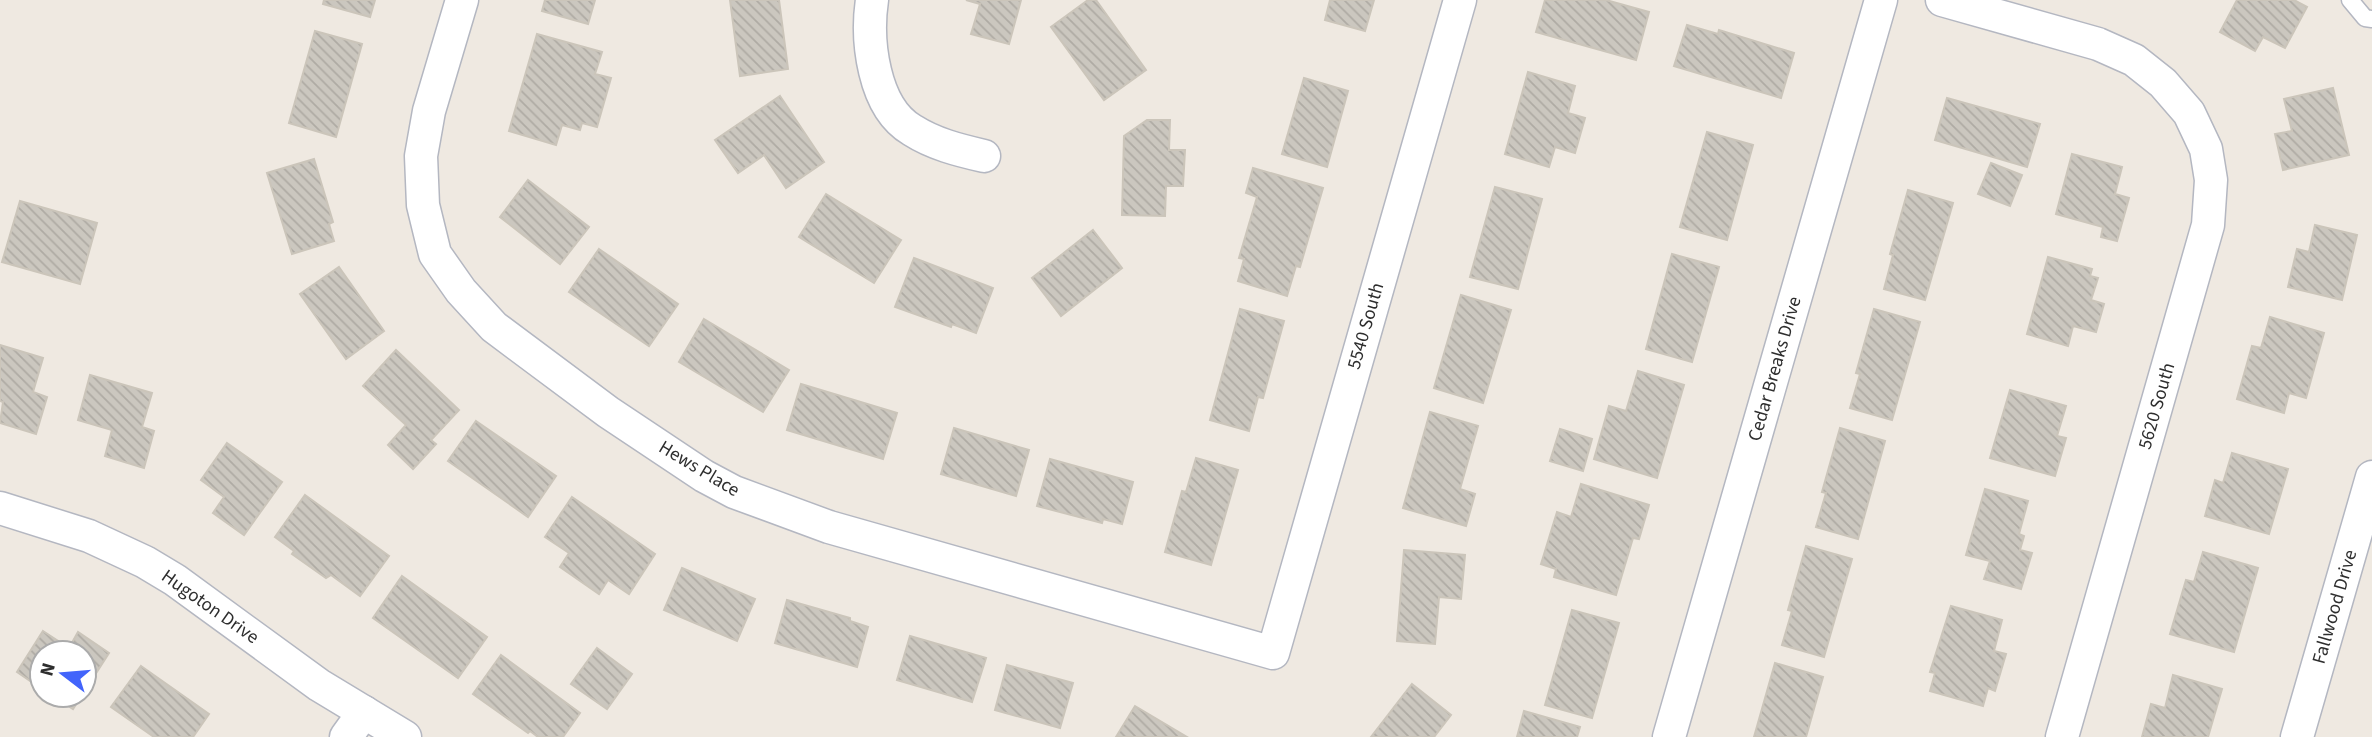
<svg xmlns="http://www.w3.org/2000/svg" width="2372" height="737" font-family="'Source Sans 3',sans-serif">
  <defs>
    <pattern id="building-back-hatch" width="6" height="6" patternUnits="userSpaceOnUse" patternTransform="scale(1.75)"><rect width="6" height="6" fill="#cbc7bf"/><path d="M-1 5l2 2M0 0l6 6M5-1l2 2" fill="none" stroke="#afaba4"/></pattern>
  </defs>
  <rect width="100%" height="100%" fill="#efe9e1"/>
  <g fill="url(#building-back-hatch)" stroke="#cbc5ba" stroke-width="2">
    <polygon points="324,0 375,0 370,17 323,4"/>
    <polygon points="545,0 595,0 588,24 542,11"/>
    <polygon points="730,0 779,0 788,69 740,76"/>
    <polygon points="966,0 1021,0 1009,44 971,34 980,4"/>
    <polygon points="1088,0 1096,0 1146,70 1104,100 1051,27"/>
    <polygon points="1330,0 1374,0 1365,31 1325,20"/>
    <polygon points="1545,0 1606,0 1649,12 1636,60 1536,32"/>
    <polygon points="2237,0 2294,0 2307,7 2285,48 2263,37 2255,51 2220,32"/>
    <polygon points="1687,25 1718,34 1719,30 1794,53 1781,98 1674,66"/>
    <polygon points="315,31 362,44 336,137 289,123"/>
    <polygon points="537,34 602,52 595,74 611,78 597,127 582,123 580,130 562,125 556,145 509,131"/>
    <polygon points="1528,72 1575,86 1568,113 1585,118 1575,153 1555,147 1549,167 1505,154"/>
    <polygon points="1304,78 1348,91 1327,167 1282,154"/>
    <polygon points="2333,88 2349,155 2283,170 2275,134 2292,131 2284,99"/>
    <polygon points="780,96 824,162 786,188 764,155 738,173 715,140"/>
    <polygon points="1947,98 2040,124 2027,167 1935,140"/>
    <polygon points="1147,120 1170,120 1169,150 1185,150 1183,186 1166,186 1165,216 1122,215 1124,136"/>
    <polygon points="1707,132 1753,145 1727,240 1680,227"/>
    <polygon points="2072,154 2122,167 2115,194 2129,198 2117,241 2101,237 2103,227 2056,214"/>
    <polygon points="314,159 333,222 329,224 334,241 292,254 267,173"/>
    <polygon points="1991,163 2022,175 2010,206 1978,194"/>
    <polygon points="1253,168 1323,188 1300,267 1296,266 1287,296 1238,281 1244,259 1239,258 1257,197 1246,193"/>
    <polygon points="528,180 589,227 560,264 500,217"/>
    <polygon points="1495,187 1542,199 1518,289 1470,277"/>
    <polygon points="1908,190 1953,203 1925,300 1884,289 1893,255 1890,254"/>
    <polygon points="826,194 901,240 874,283 799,237"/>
    <polygon points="20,201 97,223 80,284 2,262"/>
    <polygon points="2315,225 2357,235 2342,300 2288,287 2297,249 2309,252"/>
    <polygon points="1093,230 1122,268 1061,316 1032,278"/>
    <polygon points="599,249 678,304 649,346 569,292"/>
    <polygon points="1672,254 1719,267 1692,362 1646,349"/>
    <polygon points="2048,257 2092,269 2090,276 2098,278 2091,300 2104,304 2096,332 2073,326 2068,346 2027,334"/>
    <polygon points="914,258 993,288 976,333 952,324 951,327 895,307"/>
    <polygon points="339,267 384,331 346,359 300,294"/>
    <polygon points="1461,295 1511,310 1483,403 1434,388"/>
    <polygon points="1240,309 1284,321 1263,398 1258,397 1249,431 1210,420"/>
    <polygon points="1874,309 1920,322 1892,420 1850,408 1860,374 1856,373"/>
    <polygon points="2270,317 2324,333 2306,398 2289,393 2284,413 2237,399 2252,346 2261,348"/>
    <polygon points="704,319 789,370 763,412 679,362"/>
    <polygon points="0,345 43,358 33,392 47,397 36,434 0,423 3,402 0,401"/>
    <polygon points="396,350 459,410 431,440 436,444 413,469 388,445 406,425 363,386"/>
    <polygon points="1638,371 1684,385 1657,478 1594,459 1609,406 1626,411"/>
    <polygon points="90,375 152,393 142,427 154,431 144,468 105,456 112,430 78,420"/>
    <polygon points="801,384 897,413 883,459 787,430"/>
    <polygon points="2010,390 2066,406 2057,436 2066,438 2055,476 1990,458"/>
    <polygon points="1430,412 1478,426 1460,489 1475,494 1466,526 1403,508"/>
    <polygon points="476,421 556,476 528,517 448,461"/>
    <polygon points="954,428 1029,450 1016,496 941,474"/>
    <polygon points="1840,428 1885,441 1858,539 1816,527 1826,493 1822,492"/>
    <polygon points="1560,429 1592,439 1583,471 1550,461"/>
    <polygon points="227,443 282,482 244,535 213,513 224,497 201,480"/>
    <polygon points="2232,453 2288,469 2269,534 2205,516 2215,480 2223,483"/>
    <polygon points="1196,458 1238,470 1211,565 1165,552 1182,491 1186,492"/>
    <polygon points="1050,459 1133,482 1122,524 1103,519 1102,523 1037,506"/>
    <polygon points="1581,484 1649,505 1639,539 1633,538 1616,595 1554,577 1556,569 1541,564 1557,512 1571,517"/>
    <polygon points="1985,489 2028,501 2019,534 2024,536 2020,550 2032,553 2021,589 1984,579 1990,561 1966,555"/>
    <polygon points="305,495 389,556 360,596 331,575 326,578 292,554 294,551 275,537"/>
    <polygon points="572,497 655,554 629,594 608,580 599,594 560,567 569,553 545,537"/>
    <polygon points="1806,546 1852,559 1824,657 1782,645 1792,611 1788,610"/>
    <polygon points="1404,550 1465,555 1461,599 1439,597 1435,644 1397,641"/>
    <polygon points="2203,552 2258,568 2234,652 2170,634 2186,580 2194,582"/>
    <polygon points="682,568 755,599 737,641 664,610"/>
    <polygon points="402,576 487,637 458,678 373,618"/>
    <polygon points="787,600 850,618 850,621 868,627 857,667 775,643"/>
    <polygon points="1951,606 2002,620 1994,651 2006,654 1995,691 1988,688 1983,706 1930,691 1935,673 1930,672"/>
    <polygon points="1572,610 1619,623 1592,718 1545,705"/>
    <polygon points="43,631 69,648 78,632 109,653 84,692 84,653 42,653 42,689 17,672"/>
    <polygon points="910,636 986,658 972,702 897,680"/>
    <polygon points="597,648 632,674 607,709 571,684"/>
    <polygon points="501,655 580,713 563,737 538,737 530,731 528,733 473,694"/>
    <polygon points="1775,663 1823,677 1806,737 1754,737"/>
    <polygon points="1007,665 1073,683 1060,728 995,710"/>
    <polygon points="141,666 209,714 193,737 154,737 111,707"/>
    <polygon points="2173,675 2222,689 2208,737 2142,737 2151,704 2165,708"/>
    <polygon points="1412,684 1451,715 1434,737 1371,737"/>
    <polygon points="52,695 82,695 73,709"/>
    <polygon points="1135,706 1187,737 1116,737"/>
    <polygon points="1524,711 1580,727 1577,737 1517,737"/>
  </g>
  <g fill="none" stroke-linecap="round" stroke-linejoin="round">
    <defs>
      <polyline id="lane" points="2350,0 2365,18 2372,19"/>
      <g id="street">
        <polyline points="462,0 429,111 421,156 423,205 435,254 461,291 494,327 608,412 704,476 734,492 829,527 1273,653 1460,0"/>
        <path d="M872,0c-6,40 1,107 40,130 22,14 46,20 72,26"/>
        <polyline points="1942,0 2098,44 2134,60 2163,83 2189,113 2206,149 2211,180 2208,225 2062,737"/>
        <polyline points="0,508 89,536 145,562 175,580 319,685 405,737"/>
        <polyline points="346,737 364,712"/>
        <polyline points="1669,737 1881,0"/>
        <polyline points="2297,737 2372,477"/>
      </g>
    </defs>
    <use href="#lane" stroke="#b4b7c1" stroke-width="19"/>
    <use href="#street" stroke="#b4b7c1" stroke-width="35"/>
    <use href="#lane" stroke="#fff" stroke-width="16"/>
    <use href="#street" stroke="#fff" stroke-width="32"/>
  </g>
  <g text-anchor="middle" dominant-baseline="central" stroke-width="5" stroke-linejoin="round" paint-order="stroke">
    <g font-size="19" fill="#2e2e2e" stroke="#fff">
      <text transform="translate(1366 326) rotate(-74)">5540 South</text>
      <text transform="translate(1775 369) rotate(-74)">Cedar Breaks Drive</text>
      <text transform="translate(2157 406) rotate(-74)">5620 South</text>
      <text transform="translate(699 469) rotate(31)">Hews Place</text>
      <text transform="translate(210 607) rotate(35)">Hugoton Drive</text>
      <text transform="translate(2335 607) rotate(-74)">Fallwood Drive</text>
    </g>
  </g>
  <g transform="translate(63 674) rotate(286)"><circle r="33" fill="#ffffff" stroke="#ababab" stroke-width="2"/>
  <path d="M0-5L12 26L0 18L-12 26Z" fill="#4264fb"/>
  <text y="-10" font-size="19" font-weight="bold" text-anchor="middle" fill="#2e2e2e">N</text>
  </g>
</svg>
